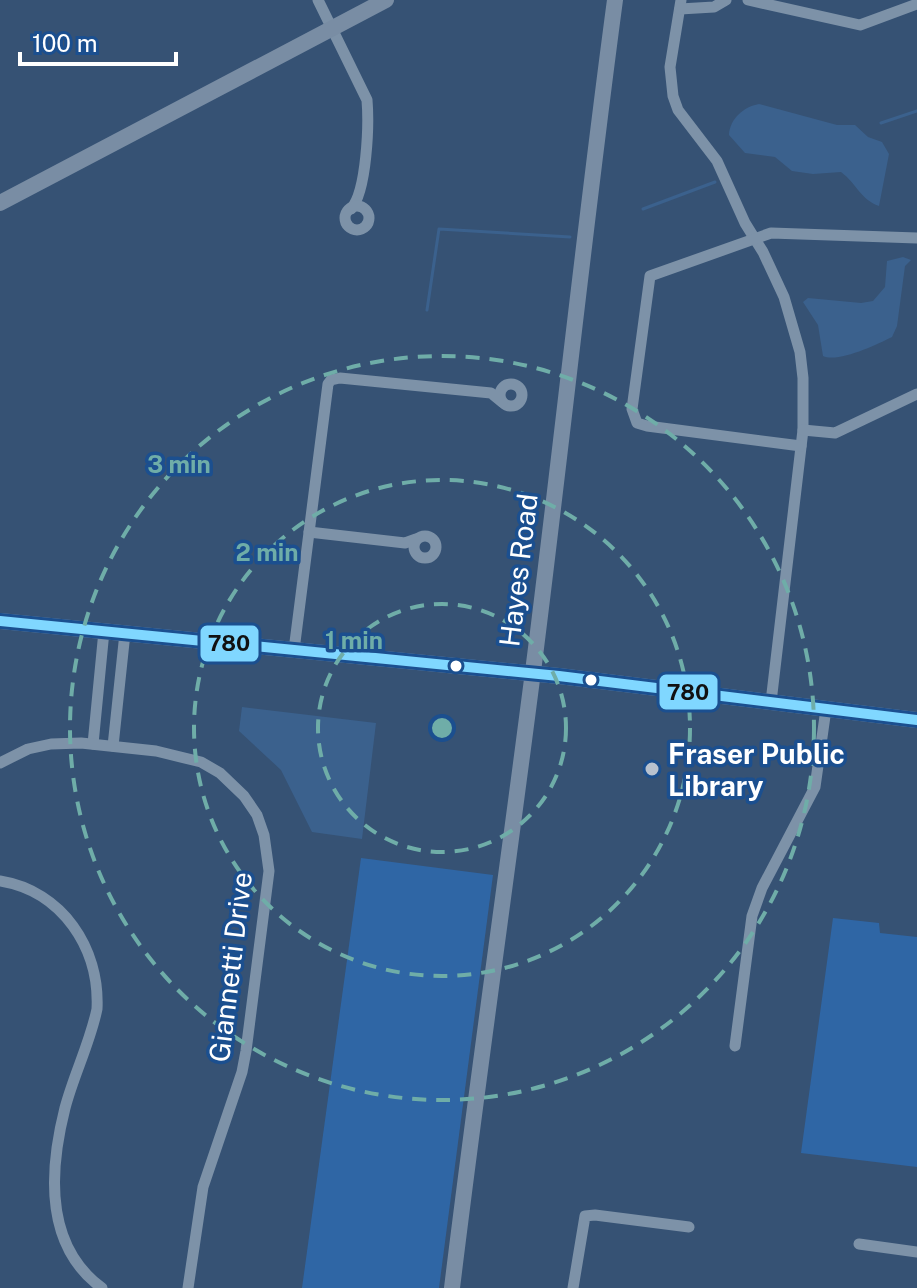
<svg xmlns="http://www.w3.org/2000/svg" width="917" height="1288" font-family="'Public Sans',sans-serif">
  <rect width="100%" height="100%" fill="#365274"/>
  <g fill="#2f66a5">
    <polygon points="361,858 493,875 439,1288 302,1288"/>
    <polygon points="833,918 879,923 880,933 917,937 917,1167 801,1153"/>
  </g>
  <g fill="#3b618d">
    <path d="M759,104l78,21h18l13,12 14,5 7,12 -10,52c-18,-6 -23,-23 -38,-34l-28,2 -21,-3 -17,-14 -30,-4 -16,-18c1,-16 14,-28 30,-31z"/>
    <path d="M903,257l8,3 -6,6 -8,60 -5,11c-16,8 -54,26 -69,19l-5,-31 -15,-23 5,-4 53,5 12,-2 12,-14 2,-26z"/>
    <polygon points="242,707 376,723 362,839 312,832 281,770 239,731"/>
  </g>
  <g fill="none" stroke-linecap="round" stroke-linejoin="round">
    <g stroke="#3b618d" stroke-width="3">
      <polyline points="881,123 917,111"/>
      <polyline points="643,209 715,182"/>
      <polyline points="427,310 439,229 570,237"/>
    </g>
    <g stroke="#7d92a8" stroke-width="11">
      <path d="M318,0l49,100c2,24 0,91 -16,109"/>
      <polyline points="681,0 670,67 673,96 678,110 717,161 745,223 763,252 784,297 800,352 803,378 803,430 771,702"/>
      <polyline points="748,0 860,25 917,4"/>
      <polyline points="680,9 714,7 726,0"/>
      <circle cx="357" cy="218" r="12"/>
      <circle cx="511" cy="395" r="11"/>
      <polyline points="803,430 835,433 917,394"/>
      <polyline points="801,446 647,426 637,423 632,409 650,276 771,233 917,238"/>
      <polyline points="309,532 405,543 416,539"/>
      <circle cx="425" cy="547" r="11"/>
      <polyline points="294,650 328,384 331,380 340,378 491,393 502,402"/>
      <polyline points="93,744 104,631"/>
      <polyline points="113,746 125,633"/>
      <polyline points="0,763 28,749 51,744 81,743 156,751 201,762 220,773 244,796 257,815 264,835 269,871 246,1051 242,1072 203,1187 188,1288"/>
      <path d="M0,881c62,10 100,67 97,128 -7,34 -23,65 -32,99 -16,63 -21,138 37,180"/>
      <polyline points="735,1046 752,916 762,888 815,787 826,709"/>
      <polyline points="859,1244 917,1252"/>
      <polyline points="573,1288 585,1216 595,1215 689,1227"/>
    </g>
    <g stroke="#798da4" stroke-width="16">
      <polyline points="0,203 386,0"/>
      <polyline points="0,621 559,676 917,720"/>
      <path d="M452,1288c26,-214 57,-427 84,-640 27,-216 50,-432 79,-648"/>
    </g>
    <defs>
      <polyline id="bus-1" points="0,621 559,676 917,720"/>
    </defs>
    <use href="#bus-1" stroke="#1b4f8f" stroke-width="16"/>
    <use href="#bus-1" stroke="#80d7ff" stroke-width="10"/>
  </g>
  <g fill="none" stroke="#6fada8" stroke-width="4" stroke-dasharray="14 10">
    <circle cx="442" cy="728" r="124"/>
    <circle cx="442" cy="728" r="248"/>
    <circle cx="442" cy="728" r="372"/>
  </g>
  <g fill="#fff" stroke="#1b4f8f" stroke-width="3">
    <circle cx="456" cy="666" r="7"/>
    <circle cx="591" cy="680" r="7"/>
  </g>
  <circle fill="#b9c2ce" stroke="#1b4f8f" stroke-width="3" cx="652" cy="769" r="8"/>
  <g text-anchor="middle" dominant-baseline="central" stroke-width="7" stroke-linejoin="round" paint-order="stroke">
    <g font-size="28" fill="#fff" stroke="#1b4f8f">
      <text transform="translate(518 570) rotate(-83)">Hayes Road</text>
      <text transform="translate(230 967) rotate(-83)">Giannetti Drive</text>
    </g>
    <g font-size="28" font-weight="bold" fill="#fff" stroke="#1b4f8f" text-anchor="start">
      <text x="668" y="753">Fraser Public<tspan x="668" dy="32">Library</tspan></text>
    </g>
  </g>
  <circle cx="442" cy="728" r="12" fill="#6fada8" stroke="#1b4f8f" stroke-width="4"/>
  <g font-size="24" text-anchor="middle" font-weight="bold" fill="#6fada8" stroke="#1b4f8f" stroke-width="7" stroke-linejoin="round" paint-order="stroke">
    <text x="179" y="473">3 min</text>
    <text x="267" y="561">2 min</text>
    <text x="354" y="649">1 min</text>
  </g>
  <g stroke="#1b4f8f" stroke-width="3">
    <rect x="199" y="624" width="61" height="39" rx="8" fill="#80d7ff"/>
    <rect x="658" y="673" width="61" height="38" rx="8" fill="#80d7ff"/>
  </g>
  <g font-size="22" text-anchor="middle" font-weight="bold" fill="#111">
    <text x="229" y="651">780</text>
    <text x="688" y="700">780</text>
  </g>
  <path d="M20 52v12h156v-12" fill="none" stroke="#ffffff" stroke-width="4"/>
  <text x="32" y="52" font-size="24" fill="#ffffff" stroke="#1b4f8f" stroke-width="6" paint-order="stroke">100 m</text>
</svg>
